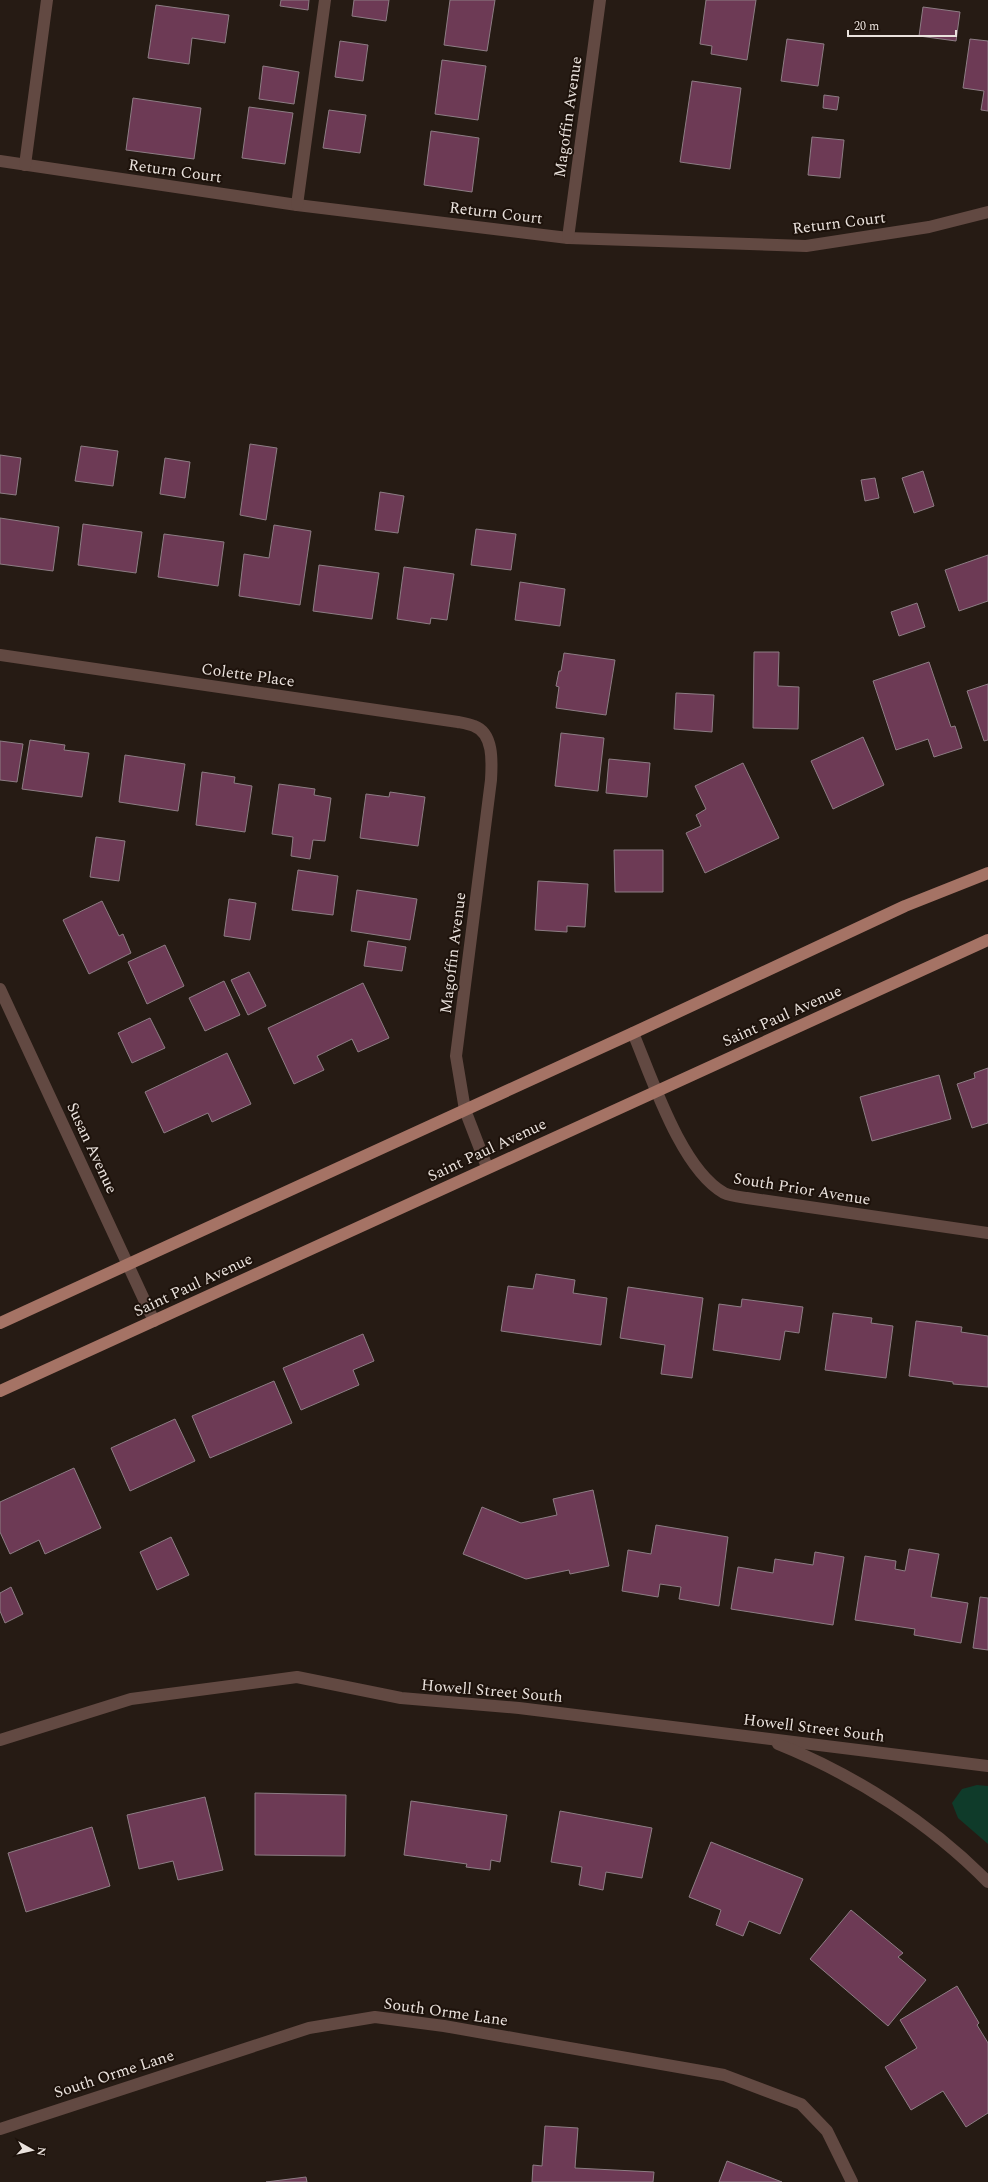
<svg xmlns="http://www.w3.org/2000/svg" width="988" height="2182" font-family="Spectral,serif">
  <rect width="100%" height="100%" fill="#261b14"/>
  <polygon fill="#0f3b2a" points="977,1785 988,1786 988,1844 958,1818 952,1803 962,1789"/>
  <g fill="#6d3a55" stroke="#8d7d84">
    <polygon points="281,0 309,0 308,10 280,6"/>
    <polygon points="354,0 389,0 386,21 352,16"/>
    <polygon points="450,0 495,0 487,51 444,45"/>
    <polygon points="706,0 756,0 747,60 711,54 712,46 700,44"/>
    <polygon points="156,5 229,15 225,43 192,38 189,64 148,58"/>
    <polygon points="923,7 960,12 956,41 919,36"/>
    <polygon points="787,39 824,44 818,86 781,81"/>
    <polygon points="970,39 988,41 988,111 981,110 984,91 963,88"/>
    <polygon points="340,41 368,45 363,81 335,77"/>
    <polygon points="442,60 486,66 478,120 435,114"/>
    <polygon points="263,66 299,72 294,104 259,99"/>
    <polygon points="692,81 741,88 730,169 680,162"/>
    <polygon points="824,95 839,97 837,110 823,108"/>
    <polygon points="133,98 201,108 194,159 126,150"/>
    <polygon points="249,107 293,113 285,164 242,158"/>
    <polygon points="329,110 366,115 360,153 323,148"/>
    <polygon points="431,131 479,138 472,192 424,185"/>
    <polygon points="812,137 844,140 840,178 808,175"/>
    <polygon points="250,444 277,448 266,520 240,515"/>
    <polygon points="81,446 118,451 113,486 75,481"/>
    <polygon points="0,455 21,458 16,495 0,493"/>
    <polygon points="165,458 190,462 185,498 160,494"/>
    <polygon points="923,471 934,506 914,513 902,478"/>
    <polygon points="875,478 879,498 865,501 861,480"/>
    <polygon points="380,492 404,496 398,533 375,530"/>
    <polygon points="0,518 59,527 53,571 0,564"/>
    <polygon points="83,524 142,532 136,573 78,565"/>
    <polygon points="274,525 311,531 300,605 239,596 244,554 269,558"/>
    <polygon points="476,529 516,534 511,570 471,565"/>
    <polygon points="164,534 224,542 218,586 158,577"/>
    <polygon points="988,555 988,601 959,611 945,570"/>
    <polygon points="319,565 379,573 372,619 313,611"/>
    <polygon points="404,567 454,574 447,620 431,618 430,624 397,619"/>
    <polygon points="520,582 565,589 560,626 515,620"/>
    <polygon points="917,603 925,627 899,636 891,612"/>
    <polygon points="754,652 779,652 778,686 799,687 798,729 753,728"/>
    <polygon points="564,653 615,660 606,715 556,708 559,687 556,686 559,671 561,671"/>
    <polygon points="929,662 951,727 955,726 962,748 934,757 928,739 896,750 873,681"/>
    <polygon points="988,684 988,740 984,741 967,691"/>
    <polygon points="676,693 714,695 712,732 674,729"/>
    <polygon points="561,733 604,738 598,791 555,786"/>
    <polygon points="863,737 884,785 833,809 811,761"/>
    <polygon points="30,740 65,745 64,750 89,753 82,797 22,789"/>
    <polygon points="0,741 23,744 17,782 0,780"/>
    <polygon points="125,755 185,764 178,811 119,802"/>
    <polygon points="609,759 650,763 647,797 606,793"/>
    <polygon points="743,763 779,838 705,873 686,833 701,826 696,815 706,809 695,786"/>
    <polygon points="202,772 235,777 234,783 252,786 245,832 196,825"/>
    <polygon points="279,784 315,789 314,795 331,798 325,841 313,840 310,859 291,856 293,837 272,834"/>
    <polygon points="390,792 425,797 418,846 360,838 366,794 389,797"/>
    <polygon points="96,837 125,841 119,881 90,877"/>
    <polygon points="614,850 663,850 663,892 615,892"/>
    <polygon points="298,870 338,876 333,915 292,910"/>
    <polygon points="538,881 588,884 585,927 567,926 567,932 535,930"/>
    <polygon points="357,890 417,899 410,940 351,931"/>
    <polygon points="229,899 256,903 250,940 224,936"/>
    <polygon points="102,901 119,936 123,934 131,953 89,974 63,920"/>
    <polygon points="368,941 406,947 402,971 364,966"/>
    <polygon points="165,945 184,986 147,1004 128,962"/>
    <polygon points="249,972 266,1006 248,1015 231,980"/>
    <polygon points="224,981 240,1015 205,1031 189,998"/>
    <polygon points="363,983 389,1038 358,1052 352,1039 317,1056 324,1070 294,1084 268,1028"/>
    <polygon points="150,1018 165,1048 132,1063 118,1033"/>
    <polygon points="227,1053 251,1104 212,1122 208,1113 164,1133 145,1092"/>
    <polygon points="988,1068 988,1123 972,1128 957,1084 975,1078 974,1073"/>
    <polygon points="939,1075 951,1119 872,1141 860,1097"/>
    <polygon points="536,1274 575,1280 573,1293 607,1298 601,1345 501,1331 508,1286 533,1289"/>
    <polygon points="628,1287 703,1298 692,1378 661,1374 665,1345 620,1338"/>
    <polygon points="742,1299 803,1307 799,1333 785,1331 780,1360 713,1350 719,1304 741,1307"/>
    <polygon points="833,1313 872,1318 871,1323 893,1326 886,1378 825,1370"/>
    <polygon points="916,1321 962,1327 961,1332 988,1336 988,1387 953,1384 953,1382 909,1376"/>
    <polygon points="363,1334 374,1361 353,1370 359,1385 301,1410 283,1368"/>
    <polygon points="274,1381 292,1423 210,1458 192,1416"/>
    <polygon points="175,1419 195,1461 130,1491 111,1448"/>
    <polygon points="74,1468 101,1528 45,1554 39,1540 10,1554 0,1532 0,1502"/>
    <polygon points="593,1490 609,1566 570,1574 569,1570 526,1579 463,1554 482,1507 521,1523 557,1515 553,1499"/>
    <polygon points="656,1525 728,1537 719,1606 679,1599 681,1587 660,1584 658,1597 622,1591 628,1550 651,1554"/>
    <polygon points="171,1537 189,1575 157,1590 140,1552"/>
    <polygon points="909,1549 939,1554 931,1597 968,1603 961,1643 914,1635 915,1629 855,1620 865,1556 896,1561 895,1569 905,1571"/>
    <polygon points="815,1552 844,1557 833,1625 731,1609 738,1567 773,1573 775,1559 813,1565"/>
    <polygon points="11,1587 23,1614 5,1623 0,1611 0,1593"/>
    <polygon points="980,1597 988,1598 988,1650 973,1648"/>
    <polygon points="255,1793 346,1795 345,1856 255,1855"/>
    <polygon points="205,1797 223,1870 178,1880 173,1861 139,1869 127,1815"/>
    <polygon points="411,1801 507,1815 500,1862 491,1860 490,1870 466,1867 467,1864 404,1855"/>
    <polygon points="560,1811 652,1828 642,1878 606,1872 603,1890 579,1885 582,1867 551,1862"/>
    <polygon points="92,1827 110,1886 26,1912 8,1853"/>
    <polygon points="711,1842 803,1879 780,1934 749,1921 743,1936 716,1925 721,1910 689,1897"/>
    <polygon points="851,1910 903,1953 898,1957 926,1980 888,2026 810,1959"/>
    <polygon points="957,1986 979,2023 977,2025 988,2043 988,2113 966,2127 943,2091 911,2110 885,2067 917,2048 900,2020"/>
    <polygon points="545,2126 578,2128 575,2168 654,2172 653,2182 532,2182 533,2165 542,2166"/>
    <polygon points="727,2161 782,2182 719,2182"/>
    <polygon points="306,2177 307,2182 266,2182"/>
  </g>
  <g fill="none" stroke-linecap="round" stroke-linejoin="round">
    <g stroke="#624942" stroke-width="12">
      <polyline points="0,161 297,205 568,238 806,246 929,227 988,212"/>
      <polyline points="25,165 47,0"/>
      <polyline points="297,205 325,0"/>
      <polyline points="568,238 600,0"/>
      <path d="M0,655l458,67c5,1 11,2 16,4 20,7 18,37 17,54l-35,276 9,54 22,57"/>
      <polyline points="0,989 154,1321"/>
      <path d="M633,1033c19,45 48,136 91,160 6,3 16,4 23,5l241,35"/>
      <polyline points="0,1740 131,1699 297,1677 401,1698 519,1708 988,1766"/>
      <path d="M778,1744c77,31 152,79 210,138"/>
      <polyline points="0,2129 309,2028 375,2017 444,2026 724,2075 801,2104 827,2131 852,2182"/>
    </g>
    <g stroke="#a57365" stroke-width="12">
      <polyline points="0,1323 633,1033 905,906 988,873"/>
      <polyline points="0,1391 988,940"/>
    </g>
  </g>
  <g text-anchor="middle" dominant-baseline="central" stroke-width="4" stroke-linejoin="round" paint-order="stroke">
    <g font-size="16" fill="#eae2dd" stroke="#1d120b">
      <text transform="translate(568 117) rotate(-82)">Magoffin Avenue</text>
      <text transform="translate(175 171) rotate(8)">Return Court</text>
      <text transform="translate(496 213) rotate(7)">Return Court</text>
      <text transform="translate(839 223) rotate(-7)">Return Court</text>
      <text transform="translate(248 675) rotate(8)">Colette Place</text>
      <text transform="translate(453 953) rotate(-83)">Magoffin Avenue</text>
      <text transform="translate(782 1016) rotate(-24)">Saint Paul Avenue</text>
      <text transform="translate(92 1148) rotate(65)">Susan Avenue</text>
      <text transform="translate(487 1150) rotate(-25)">Saint Paul Avenue</text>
      <text transform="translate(802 1189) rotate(9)">South Prior Avenue</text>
      <text transform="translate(193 1285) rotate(-25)">Saint Paul Avenue</text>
      <text transform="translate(492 1691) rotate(5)">Howell Street South</text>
      <text transform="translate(814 1728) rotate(7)">Howell Street South</text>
      <text transform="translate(446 2012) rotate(8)">South Orme Lane</text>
      <text transform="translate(114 2074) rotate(-18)">South Orme Lane</text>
    </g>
  </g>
  <g transform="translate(32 2150) rotate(98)" stroke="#1d120b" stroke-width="3" paint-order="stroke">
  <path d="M0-3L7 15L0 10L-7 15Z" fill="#eae2dd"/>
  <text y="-6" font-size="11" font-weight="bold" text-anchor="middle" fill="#eae2dd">N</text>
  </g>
  <path d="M848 30v6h108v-6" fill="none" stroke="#eae2dd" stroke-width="2"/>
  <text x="854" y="30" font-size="12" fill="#eae2dd" stroke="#1d120b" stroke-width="3" paint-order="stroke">20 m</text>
</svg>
